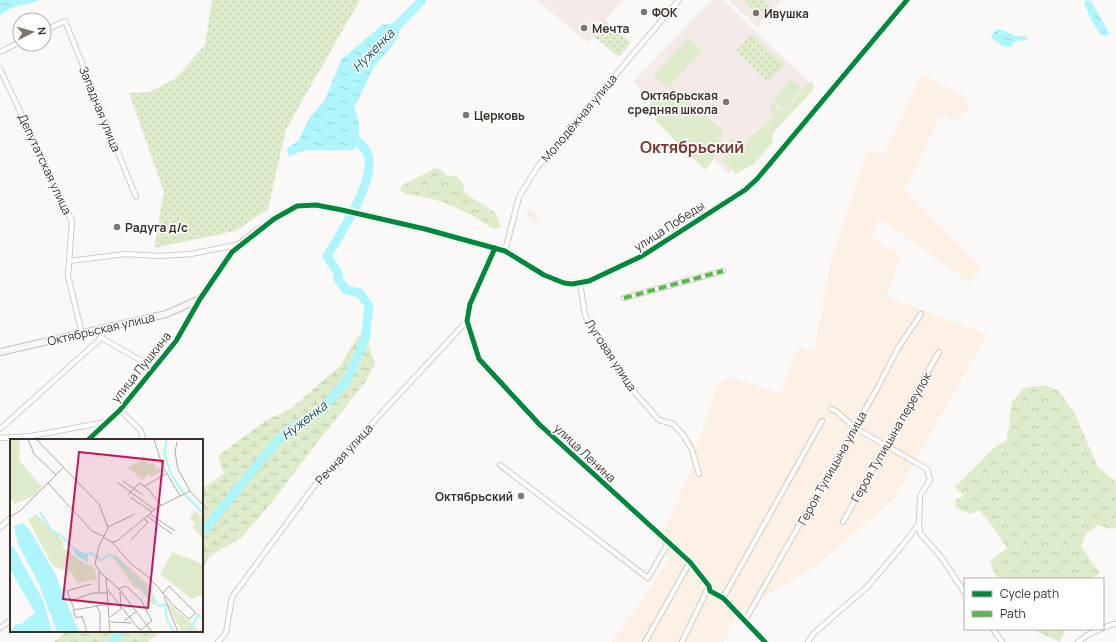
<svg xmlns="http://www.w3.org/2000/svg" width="1116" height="642" font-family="Manrope,sans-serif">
  <defs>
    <pattern id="forest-crowns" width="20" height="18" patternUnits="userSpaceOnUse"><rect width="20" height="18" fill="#deeccc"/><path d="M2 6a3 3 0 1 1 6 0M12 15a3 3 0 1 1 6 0" fill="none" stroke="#bfcbaf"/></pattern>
    <pattern id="wetland-marsh" width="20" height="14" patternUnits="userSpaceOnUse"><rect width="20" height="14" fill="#deeccc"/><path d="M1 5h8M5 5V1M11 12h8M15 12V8" fill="none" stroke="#bfcbaf"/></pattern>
    <pattern id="park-dots" width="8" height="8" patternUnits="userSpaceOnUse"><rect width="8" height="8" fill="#deeccc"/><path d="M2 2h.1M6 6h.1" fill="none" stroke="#bfcbaf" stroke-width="1.8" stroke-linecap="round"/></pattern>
    <pattern id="water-ripples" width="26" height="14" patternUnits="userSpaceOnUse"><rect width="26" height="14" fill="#aef5fc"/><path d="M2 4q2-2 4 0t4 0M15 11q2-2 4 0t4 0" fill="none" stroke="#96d2d8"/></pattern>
  </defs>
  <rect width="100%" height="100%" fill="#fbf9f7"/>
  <polygon fill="#f9eee7" points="531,208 540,219 534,224 525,213"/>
  <polygon fill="#fdf0e4" points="921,74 964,96 968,106 960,119 955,121 944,116 939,118 905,191 982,269 969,282 879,218 872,239 901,255 888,295 872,291 987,335 893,500 816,566 737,614 724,642 612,642 669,560 660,540 691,469 692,458 719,382 734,378 780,393 798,347 814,351 831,259 868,149 884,155"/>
  <g fill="#f4eae7">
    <polygon points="537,0 622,0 587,43"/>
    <polygon points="712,0 723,0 813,86 729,174 633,82"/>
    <polygon points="729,0 782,0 757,27"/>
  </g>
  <g fill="#deeccc">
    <polygon points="688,38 702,51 668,88 654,75"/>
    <polygon points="791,79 802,88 784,109 773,100"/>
    <polygon points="812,81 814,86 812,91 774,132 772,143 754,164 735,174 731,167 721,163 729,148 729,142 733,137 740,149 744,150 746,142 775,116 770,112 772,102 776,105 778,110 785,111 800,95 806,84"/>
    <path d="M679,93l44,38c-3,15 -7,28 -18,39l-49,-49 -1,-5 7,-2 14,2 1,-2 -4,-4 -27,-2 6,-7 12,1z"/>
  </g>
  <g fill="url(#forest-crowns)">
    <path d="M435,168l5,1 7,7h8l6,4 4,13 31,20 5,14c-10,5 -18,-6 -26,-10 -26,-14 -42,-19 -70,-23l-5,-4 3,-5z"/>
    <polygon points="1044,385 1059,391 1074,412 1098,467 1116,482 1116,528 1109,529 1098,525 1086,534 1081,546 1100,574 1088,579 1004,579 995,575 990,561 1007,548 991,524 979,510 971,514 956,508 955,500 964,496 955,487 993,449 1007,440 1012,402 1024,388"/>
    <polygon points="1031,629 1065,629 1060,642"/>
  </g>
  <g fill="url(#wetland-marsh)">
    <polygon points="364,332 375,364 364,384 313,448 273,501 241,538 210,556 202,569 202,488 224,474 218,456 265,421 292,408 341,365 357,337"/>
    <polygon points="67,631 163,631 147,642 54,642"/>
  </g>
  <g fill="url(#park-dots)">
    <polygon points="212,0 360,0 286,129 268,209 235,231 154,248 164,192 129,93 150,92 176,78 205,45"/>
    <polygon points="744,0 763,0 771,7 761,18"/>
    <polygon points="605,21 631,43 619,57 593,36"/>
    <polygon points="752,34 785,65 768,82 736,51"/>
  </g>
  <g fill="url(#water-ripples)">
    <path d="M0,0h39c-16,7 -27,4 -39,16z"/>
    <path d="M1086,0l5,1 19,33 -5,2c-11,-4 -16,-23 -21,-33z"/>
    <path d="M400,22c1,23 -20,33 -29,51 -6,12 -10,23 -17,34 6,14 8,29 0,43h-50l-15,7 -2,-8 12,-9 11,-23 15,-17 16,-40 41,-35z"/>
    <polygon points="999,29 1017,36 1025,36 1028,40 1015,41 1011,47 1003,46 991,38 993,33"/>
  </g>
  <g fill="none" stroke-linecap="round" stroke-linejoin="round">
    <g stroke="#aef5fc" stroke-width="9">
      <polyline points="392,31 422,0"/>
      <path d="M202,533l75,-92 18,-15 25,-15 26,-29 19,-42 4,-34 -9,-13 -14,-3 -8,-11v-6l-11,-17c13,-21 49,-76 41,-101 -3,-9 -11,-14 -19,-20"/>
      <polyline points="113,642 122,631"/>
    </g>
    <defs>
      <g id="street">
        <polyline points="44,31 65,21 136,197"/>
        <polyline points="0,52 20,42"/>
        <polyline points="0,69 72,221 68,276 82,334"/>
        <polyline points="495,248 470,304 467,321 479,359 540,425 690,562 709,586 710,591 723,598 765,642"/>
        <polyline points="505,251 519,197 538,166 679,0"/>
        <polyline points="69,261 125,254 159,256 191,254 240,244"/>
        <polyline points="580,283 585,315 591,328 603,341 629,386 659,420 673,424 684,436 692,450 699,474"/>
        <polyline points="624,298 723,271"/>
        <polyline points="100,337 154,368"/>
        <polyline points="120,410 141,431 143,440"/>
        <polyline points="0,429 98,341 106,328"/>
        <polyline points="0,438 31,436 106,422"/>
        <polyline points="88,440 120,410 176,341 200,299"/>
        <polyline points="500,465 648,578 668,543"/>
        <polyline points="843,522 939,352"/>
        <polyline points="919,524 920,533 941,557 965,593"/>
        <polyline points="0,528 11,517"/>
        <polyline points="723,598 822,421"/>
        <polyline points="744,622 878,387 898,348 921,314"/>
        <polyline points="0,628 11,620"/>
        <polyline points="1103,628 1116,623"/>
        <polyline points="993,629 1002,642"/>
        <polyline points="218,642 226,633 232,597 315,485 467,321"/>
        <polyline points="645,642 690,562"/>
        <polyline points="682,642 709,586"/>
        <polyline points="808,642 813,634 867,587 902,546 919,524 920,496 930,480 927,469 854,427 836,411 831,409"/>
        <polyline points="1078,642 1089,634 1101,629"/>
      </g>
      <polyline id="secondary" points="0,352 166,314 200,299 232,252 240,244 274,219 297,206 316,205 342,210 425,229 505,251 544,275 564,283 572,284 589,281 642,256 745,190 757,179 907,0"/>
    </defs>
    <use href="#street" stroke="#c3bfba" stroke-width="6"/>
    <use href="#secondary" stroke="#c3bfba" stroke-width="8"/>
    <use href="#street" stroke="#fefefe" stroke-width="4.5"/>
    <use href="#secondary" stroke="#f9f5f5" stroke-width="6"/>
    <polyline stroke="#58b947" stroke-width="4" stroke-dasharray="8 4" stroke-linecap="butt" points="624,298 723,271"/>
    <defs>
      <g id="cycleway">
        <polyline points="495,248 470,304 467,321 479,359 540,425 690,562 709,586 710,591 723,598 765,642"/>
        <polyline points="88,440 120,410 176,341 200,299 232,252 274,219 297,206 316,205 342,210 425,229 505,251 544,275 564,283 572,284 589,281 642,256 745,190 757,179 907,0"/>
      </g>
    </defs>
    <use href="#cycleway" stroke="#fff" stroke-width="8"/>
    <use href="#cycleway" stroke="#00873e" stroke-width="5"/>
  </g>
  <g fill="#7d7772" stroke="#fff" stroke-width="1.5">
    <circle cx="644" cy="12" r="4"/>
    <circle cx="756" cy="13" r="4"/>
    <circle cx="584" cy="28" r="4"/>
    <circle cx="726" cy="102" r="4"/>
    <circle cx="466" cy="115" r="4"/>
    <circle cx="117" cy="227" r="4"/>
    <circle cx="521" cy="496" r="4"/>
  </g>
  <g text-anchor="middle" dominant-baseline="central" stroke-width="3" stroke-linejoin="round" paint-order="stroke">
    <g font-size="12" font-weight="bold" fill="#39312a" stroke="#fff" text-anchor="start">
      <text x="652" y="12">ФОК</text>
      <text x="764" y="13">Ивушка</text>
      <text x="592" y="28">Мечта</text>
      <text x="718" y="95" text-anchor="end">Октябрьская<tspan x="718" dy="14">средняя школа</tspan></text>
      <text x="474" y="115">Церковь</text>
      <text x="125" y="227">Радуга д/с</text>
      <text x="513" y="496" text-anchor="end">Октябрьский</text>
    </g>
    <g font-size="12" fill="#39312a" stroke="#fff">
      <text transform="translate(100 109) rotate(68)">Западная улица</text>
      <text transform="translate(579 118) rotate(-50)">Молодёжная улица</text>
      <text transform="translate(45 164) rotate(65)">Депутатская улица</text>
      <text transform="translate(669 226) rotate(-33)">улица Победы</text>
      <text transform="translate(101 329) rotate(-13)">Октябрьская улица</text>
      <text transform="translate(611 355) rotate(57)">Луговая улица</text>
      <text transform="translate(141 367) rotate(-51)">улица Пушкина</text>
      <text transform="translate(891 437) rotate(-60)">Героя Тупицына переулок</text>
      <text transform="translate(585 453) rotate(43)">улица Ленина</text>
      <text transform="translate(344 454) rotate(-47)">Речная улица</text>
      <text transform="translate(832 468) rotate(-61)">Героя Тупицына улица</text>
    </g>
    <g font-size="13" font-style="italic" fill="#0e4d52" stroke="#fff">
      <text transform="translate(373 50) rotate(-46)">Нуженка</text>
      <text transform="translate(304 420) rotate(-38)">Нуженка</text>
    </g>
    <g font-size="16" font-weight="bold" fill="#7b352d" stroke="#fff">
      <text x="692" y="147">Октябрьский</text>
    </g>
  </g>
  <g transform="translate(10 439)">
    <rect width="193" height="193" fill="#fbf9f7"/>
    <path d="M0,0h10l-1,21 23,27 -7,8 -20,9 -5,-6zM134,15l4,10 6,-1 2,6h6l-5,5 -6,3 -2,-3 -7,6 -14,-13 12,-6z" fill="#deeccc"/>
    <path d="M106,116l32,30 10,17 -5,3 -3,-2 -9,-13 -8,-4 -21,-30z" fill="#deeccc"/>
    <path d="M185,72l8,7v20l-11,-11 4,-4 -7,-5z" fill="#deeccc"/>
    <path d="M26,75l27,27v7l21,15 10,4 4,15 -7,-2 -14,3 -5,-10 -19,-7 -25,-46zM162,113l31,12v30l-11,5 -32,-25zM157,163l34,30h-20z" fill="#deeccc"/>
    <path d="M13,84l7,7 25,44 24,58h-22l-19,-50 -20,-38 -4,-18zM3,107l31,56 8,30h-42l6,-8h5l14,-11 -25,-44v-22zM62,108l16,8v8l-12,-8z" fill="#aef5fc"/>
    <path fill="none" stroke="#aef5fc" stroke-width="2" d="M157,0l-3,14 7,21 12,19 20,20M29,72l13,20 11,6 10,11M75,116l6,-2 10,7 8,-5 9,4 41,47 6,-2 2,16 7,12M179,193l9,-17 5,2"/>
    <path fill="none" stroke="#ada9a5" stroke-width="1" d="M18,0l6,15 22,21M26,0l63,65 9,24 -9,18 -4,18 5,8 19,17 33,43M144,0l8,26 18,31M167,3l-2,10 3,17 12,22 13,14M113,42l20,14M107,43l38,28M38,44l44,48 11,5M135,47l21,-12M118,56l11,-12 8,5 14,17M120,58l22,15M140,75l25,17M137,77l25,18M0,78l11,-7 43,-43M98,88l27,-13M93,98l9,5 19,22 19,14 24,28 15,13 7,-6 -27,-27 -6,7M121,101l17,-18 -4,-3M102,103l5,-1 41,-34 32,-16M96,139l4,54M109,150l6,-3 3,2 13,12 11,21 -6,4M98,151l30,38 3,2 5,-4M89,154v-21M154,157l14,36M60,162l23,-8h15M86,166l4,7v20M64,170l-7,-18 24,-7M100,178l11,-8 -1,-17M114,182l13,-10M101,183l21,1M77,193l-5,-16 -6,2 -3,-8 37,-6"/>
    <path fill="#c2185b" fill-opacity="0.15" stroke="#c2185b" stroke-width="2" d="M69,13l84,9 -15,147 -85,-9z"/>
    <rect width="193" height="193" fill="none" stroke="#39312a" stroke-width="2"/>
  </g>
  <rect x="964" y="578" width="140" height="52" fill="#ffffff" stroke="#b0adaa"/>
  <rect x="972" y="591" width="20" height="6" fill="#00873e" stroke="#b0adaa"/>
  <text x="1000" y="598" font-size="12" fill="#39312a">Cycle path</text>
  <rect x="972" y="611" width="20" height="6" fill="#58b947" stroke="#b0adaa"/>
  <text x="1000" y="618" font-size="12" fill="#39312a">Path</text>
  <g transform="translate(32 32) rotate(84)"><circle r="19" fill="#ffffff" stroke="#b0adaa"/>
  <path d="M0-3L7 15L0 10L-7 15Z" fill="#7d7772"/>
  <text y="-6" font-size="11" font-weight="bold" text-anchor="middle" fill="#39312a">N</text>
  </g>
</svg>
